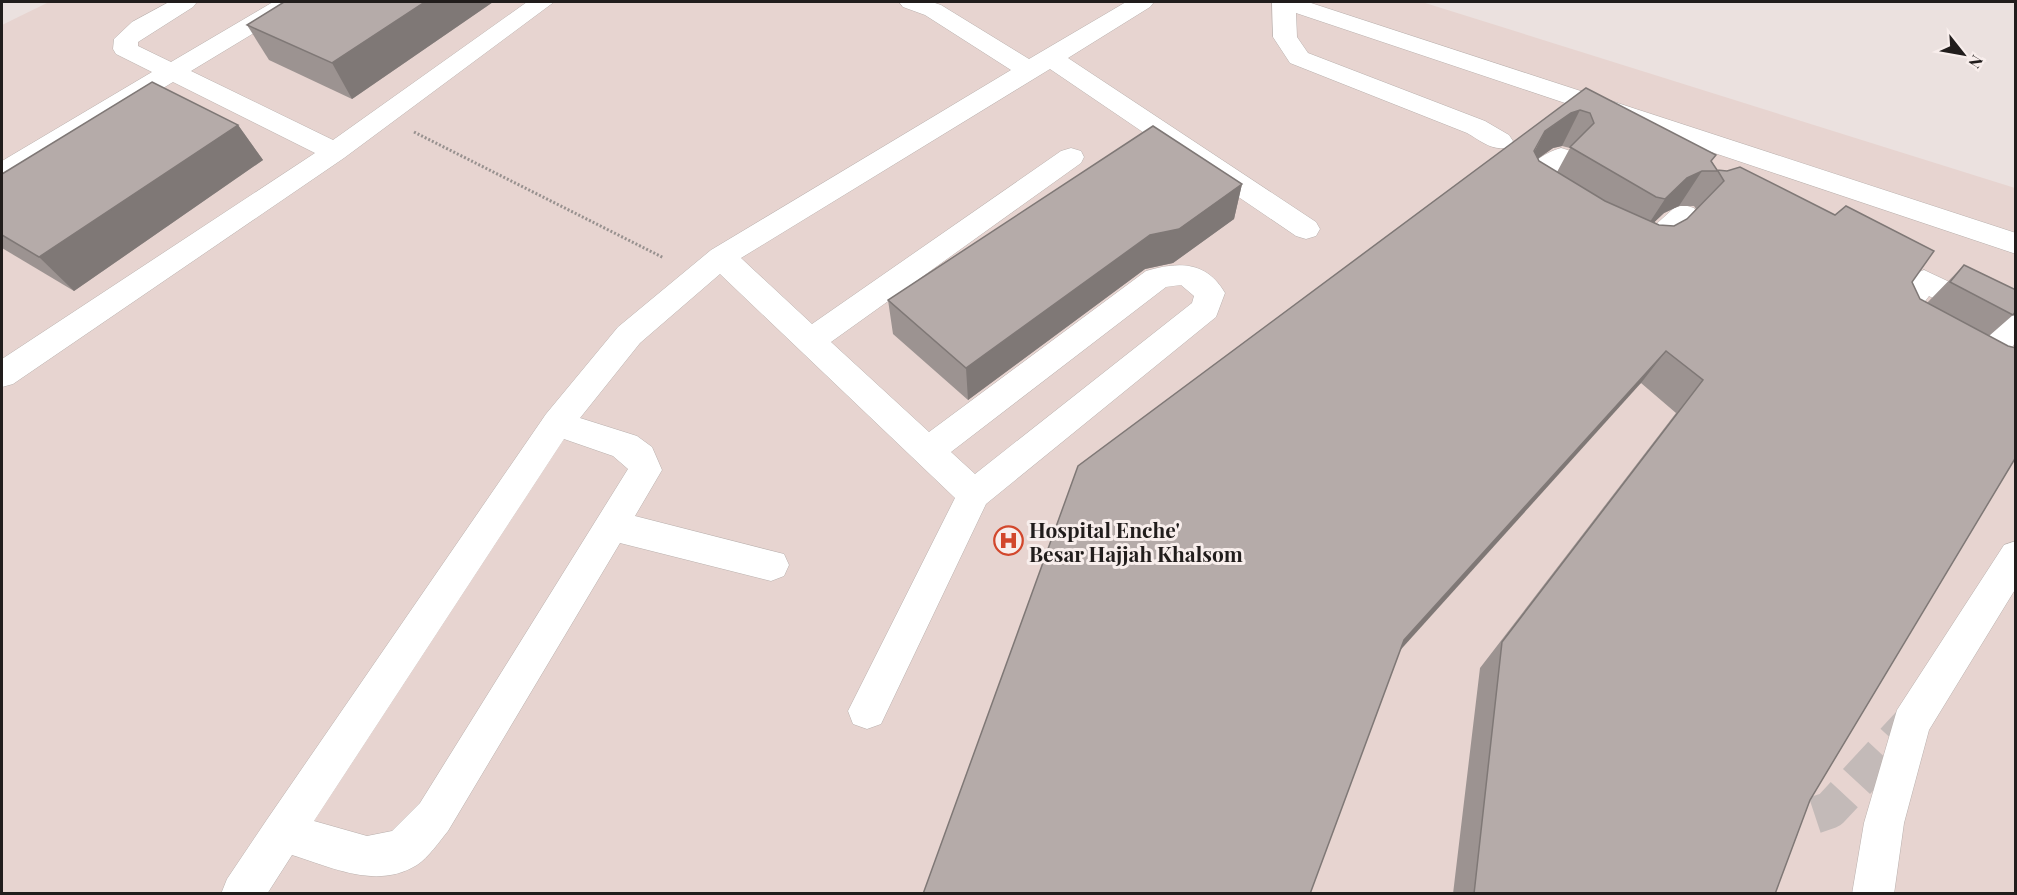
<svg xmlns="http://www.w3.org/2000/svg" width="2017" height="895" font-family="'Playfair Display',serif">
  <rect width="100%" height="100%" fill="#ebe1df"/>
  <polygon fill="#e7d4d0" points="49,2 1422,2 2015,188 2015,893 2,894 2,25"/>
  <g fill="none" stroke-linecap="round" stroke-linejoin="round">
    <polyline stroke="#c3bab8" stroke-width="37" stroke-dasharray="37 18" stroke-linecap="butt" points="1760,819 1812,816 1830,810 1911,723"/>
    <defs>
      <g id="minor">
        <polygon points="169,2 197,2 193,7 138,42 138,46 171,62 273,2 301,2 297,7 191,71 333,140 527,2 554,2 344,158 13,384 2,387 2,359 315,153 173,82 12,180 2,182 2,161 152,72 116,54 113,49 114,39 132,22"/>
        <path d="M899,2h33l9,3 88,54 97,-57h28l-4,5 -82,51 248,164 4,7 -4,7 -10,3 -10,-3 -246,-167 -309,189 71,66 249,-173 10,-3 10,3 3,6 -3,6 -250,179 98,90 217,-161c31,-9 60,-11 79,22l-9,24 -230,187 -105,220 -14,5 -14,-5 -5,-13 107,-213 -235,-224 -80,69 -60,75 57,18 15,11 10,23 -27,46 149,38 5,11 -5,11 -13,5 -151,-38 -172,288c-9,11 -20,27 -31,34 -40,25 -86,2 -125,-10l-25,39h-46l6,-15 41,-61 278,-404 72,-87 93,-77 300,-180 -86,-55 -22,-8zM1181,285l13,11 -2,7 -217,171 -24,-22 215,-165zM564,439l49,17 15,13 -208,334 -28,28 -25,5 -53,-15z"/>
        <path d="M1272,2h36l708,231v21l-720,-241 1,24 11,16 177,68 24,14 4,6 -4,6c-16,5 -28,-6 -42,-14l-177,-70 -17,-26z"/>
        <path d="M1561,148l10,3 3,6 -26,24 13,16 -4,7c-16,4 -29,-3 -38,-17 4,-19 23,-34 42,-39z"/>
        <polygon points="1684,205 1694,208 1698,215 1658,255 1648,258 1627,254 1623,247 1627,240 1642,237 1674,208"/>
        <path d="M1924,270l81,38 11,-4v37l-22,36c-15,5 -31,0 -39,-15l5,-9 11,-3 6,2 15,-24 -63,-32 -16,21 6,10 -4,8c-18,6 -26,-2 -34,-18 9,-17 25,-41 43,-47z"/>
        <polygon points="2016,541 2016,588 1929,730 1904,823 1894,894 1852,894 1864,823 1897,710 2004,545"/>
      </g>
    </defs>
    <use href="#minor" stroke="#b9b0ad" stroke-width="1"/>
    <polyline stroke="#98918f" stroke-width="3" stroke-dasharray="2 2" stroke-linecap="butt" points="414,132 664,258"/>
    <use href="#minor" fill="#fff" fill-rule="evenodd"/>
  </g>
  <g fill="#9c9391" fill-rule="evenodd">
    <polygon points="284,2 493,2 352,99 269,60 247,25"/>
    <path d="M1586,88l126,74 5,8 195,112 8,17 7,4 37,-38 49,50 -24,21 19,10 7,2 1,-2v111l-206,343 -35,94h-322l27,-226 196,-255 -35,-30 -718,511zM1562,146l8,2 -13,24 -18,-11 -1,-2 15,-11zM1679,206h15l2,3 -9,10 -13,7 -15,-1 -5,-3 10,-9z"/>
    <polygon points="238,125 263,160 74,291 2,248 2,174"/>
    <polygon points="1242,184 1234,219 1173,263 1145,269 968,400 893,334 888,300"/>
  </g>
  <g fill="#7f7876">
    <polygon points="425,2 493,2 352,99 332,63"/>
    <polygon points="1580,110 1562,146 1553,148 1527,166 1545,131 1571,113"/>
    <polygon points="238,125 263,160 74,291 39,257"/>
    <polygon points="1702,171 1679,206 1664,213 1642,234 1665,199 1687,178"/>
    <polygon points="1242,184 1234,219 1173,263 1145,269 968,400 966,368 1150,235"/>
    <polygon points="1666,351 1641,383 1386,666 1404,640"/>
  </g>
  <g fill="#b5aba9" stroke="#7f7876" stroke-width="1.5" fill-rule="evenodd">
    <polygon points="284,2 425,2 332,63 247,25"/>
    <polygon points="152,82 238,125 39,257 2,235 2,174"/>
    <path d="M1586,88l130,67 -5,6 6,9 10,1 13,-4 95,48 11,-9 88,45 -22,31 8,17 88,47 8,2v109l-206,343 -35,94h-301l28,-252 201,-262 -37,-29 -262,289 -94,254h-387l155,-428zM1580,110l10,3 4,10 -24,24 86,50 9,2 22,-21 15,-7h16l6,10 -37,38 -13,7 -15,-1 -54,-24 -66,-40 -5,-10 11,-20 26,-18z"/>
    <polygon points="1153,126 1242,184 1179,229 1150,235 966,368 888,300"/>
    <polygon points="1964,265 2016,290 2016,311 2013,315 1950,282"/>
  </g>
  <defs>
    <symbol id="hospital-ring" viewBox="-11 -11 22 22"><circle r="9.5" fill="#f8eeec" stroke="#d2472c" stroke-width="1.5"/><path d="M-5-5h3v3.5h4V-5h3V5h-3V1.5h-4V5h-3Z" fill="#d2472c"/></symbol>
  </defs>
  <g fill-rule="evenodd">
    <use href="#hospital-ring" x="992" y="524" width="33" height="33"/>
  </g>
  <g text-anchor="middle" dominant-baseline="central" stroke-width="6" stroke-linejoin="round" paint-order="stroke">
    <g font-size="21" font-weight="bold" fill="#211d1c" stroke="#f8eeec" text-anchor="start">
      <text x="1029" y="529">Hospital Enche'<tspan x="1029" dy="24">Besar Hajjah Khalsom</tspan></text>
    </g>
  </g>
  <rect width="2017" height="895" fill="none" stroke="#211d1c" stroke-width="6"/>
  <g transform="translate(1963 54) rotate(121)" stroke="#f8eeec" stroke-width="4.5" paint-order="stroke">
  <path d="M0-4.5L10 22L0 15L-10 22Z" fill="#211d1c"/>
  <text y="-9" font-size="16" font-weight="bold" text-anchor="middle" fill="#211d1c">N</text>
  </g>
</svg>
